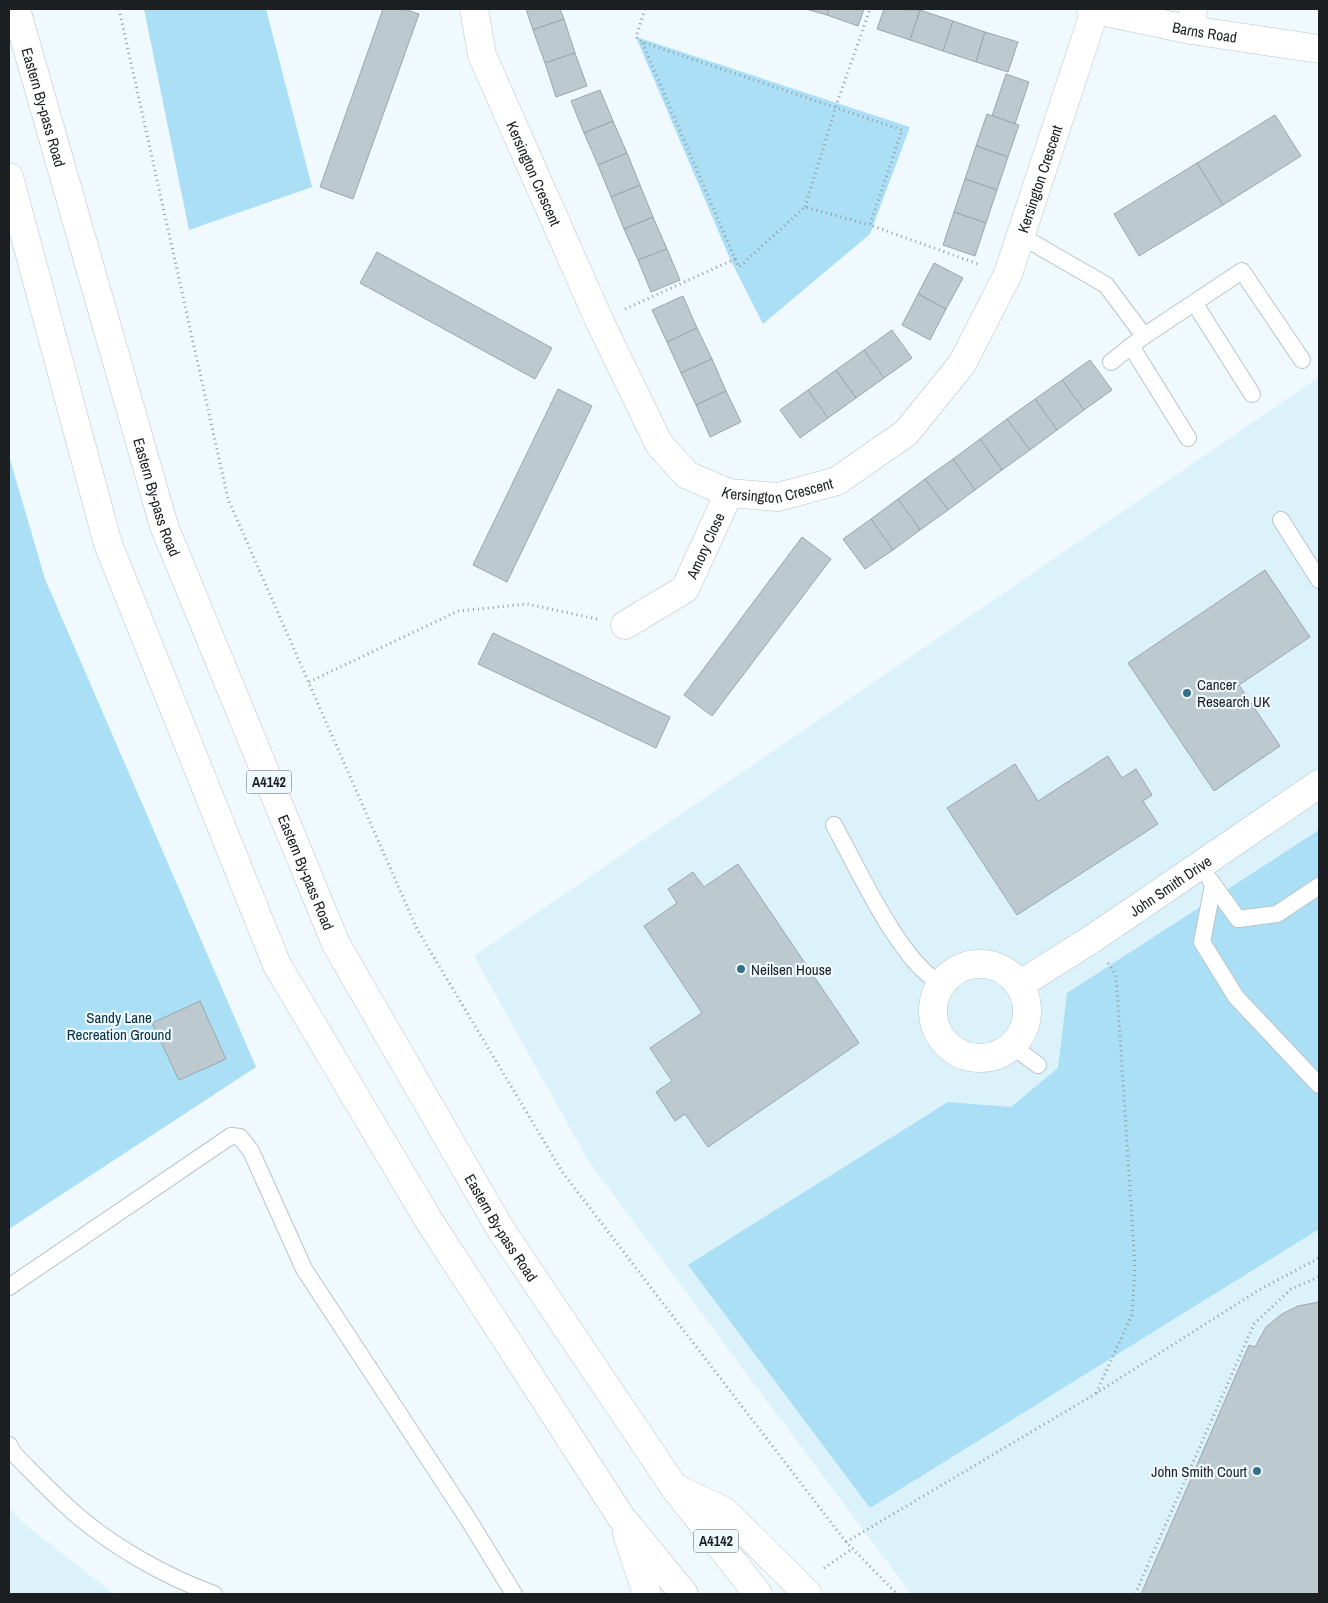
<svg xmlns="http://www.w3.org/2000/svg" width="1328" height="1603" font-family="'Archivo Narrow',sans-serif">
  <rect width="100%" height="100%" fill="#eff9fe"/>
  <g fill="#dcf2fb">
    <polygon points="1319,377 1319,1594 911,1594 589,1162 474,956"/>
    <polygon points="9,1508 23,1523 114,1594 9,1594"/>
  </g>
  <g fill="#aadff6">
    <polygon points="144,9 266,9 312,187 189,230"/>
    <polygon points="636,37 910,127 870,234 763,324 731,261"/>
    <polygon points="9,456 45,579 256,1067 9,1229"/>
    <polygon points="1319,830 1319,1229 870,1508 688,1265 948,1102 1011,1107 1058,1068 1067,993"/>
  </g>
  <g fill="#bcc9cf" stroke="#99a6ac">
    <polygon points="383,9 404,9 419,14 353,199 320,187"/>
    <polygon points="526,9 560,9 564,19 533,30"/>
    <polygon points="806,9 829,9 827,15"/>
    <polygon points="829,9 864,9 858,26 827,15"/>
    <polygon points="884,9 920,10 910,40 877,29"/>
    <polygon points="920,10 953,21 943,51 910,40"/>
    <polygon points="564,19 575,53 545,63 533,30"/>
    <polygon points="953,21 985,32 976,62 943,51"/>
    <polygon points="985,32 1018,42 1008,72 976,62"/>
    <polygon points="575,53 587,86 556,97 545,63"/>
    <polygon points="1006,74 1029,82 1015,124 992,116"/>
    <polygon points="600,90 613,121 584,133 571,101"/>
    <polygon points="987,114 1019,125 1008,157 976,146"/>
    <polygon points="1275,115 1301,156 1223,205 1197,163"/>
    <polygon points="613,121 627,153 598,165 584,133"/>
    <polygon points="976,146 1008,157 997,190 965,179"/>
    <polygon points="627,153 640,185 611,197 598,165"/>
    <polygon points="1197,163 1223,205 1139,256 1114,214"/>
    <polygon points="965,179 997,190 986,223 954,212"/>
    <polygon points="640,185 653,217 624,229 611,197"/>
    <polygon points="954,212 986,223 975,256 943,245"/>
    <polygon points="653,217 667,249 638,260 624,229"/>
    <polygon points="667,249 680,280 651,292 638,260"/>
    <polygon points="377,252 552,348 535,379 360,283"/>
    <polygon points="934,263 963,278 946,309 918,294"/>
    <polygon points="918,294 946,309 930,340 902,325"/>
    <polygon points="683,296 697,328 667,342 652,310"/>
    <polygon points="697,328 712,359 681,373 667,342"/>
    <polygon points="892,330 912,358 884,378 864,350"/>
    <polygon points="864,350 884,378 856,398 836,370"/>
    <polygon points="712,359 726,391 696,405 681,373"/>
    <polygon points="1090,360 1112,390 1084,410 1062,380"/>
    <polygon points="836,370 856,398 828,418 808,390"/>
    <polygon points="1062,380 1084,410 1057,430 1035,399"/>
    <polygon points="558,389 592,406 507,582 473,565"/>
    <polygon points="808,390 828,418 800,438 780,410"/>
    <polygon points="726,391 741,422 710,437 696,405"/>
    <polygon points="1035,399 1057,430 1030,450 1007,419"/>
    <polygon points="1007,419 1030,450 1002,470 980,439"/>
    <polygon points="980,439 1002,470 975,490 953,459"/>
    <polygon points="953,459 975,490 948,510 925,479"/>
    <polygon points="925,479 948,510 920,530 898,499"/>
    <polygon points="898,499 920,530 893,550 871,519"/>
    <polygon points="871,519 893,550 865,569 843,539"/>
    <polygon points="802,537 831,559 712,716 684,695"/>
    <polygon points="1265,570 1310,637 1239,685 1280,746 1214,791 1128,663"/>
    <polygon points="493,633 670,717 656,748 478,664"/>
    <polygon points="1108,756 1122,778 1136,769 1152,795 1143,801 1158,824 1017,915 947,808 1015,764 1038,801"/>
    <polygon points="738,864 859,1043 708,1147 685,1114 675,1121 656,1092 672,1081 650,1048 702,1013 644,926 677,903 668,889 693,872 704,887"/>
    <polygon points="200,1001 226,1059 179,1080 152,1023"/>
    <polygon points="1319,1302 1319,1594 1141,1594 1249,1345 1255,1347 1266,1327 1282,1314 1298,1306"/>
  </g>
  <g fill="none" stroke-linecap="round" stroke-linejoin="round">
    <defs>
      <g id="lane">
        <polyline points="1021,236 1106,285 1144,336"/>
        <polyline points="1195,304 1252,394"/>
        <polyline points="1131,346 1188,438"/>
        <polyline points="1111,362 1144,336 1242,271 1302,360"/>
        <polyline points="1281,520 1319,580"/>
        <path d="M834,825c22,40 68,141 107,158"/>
        <polyline points="1210,880 1238,919 1277,914 1319,886"/>
        <polyline points="1213,885 1202,942 1236,997 1319,1085"/>
        <polyline points="1012,1046 1038,1065"/>
        <polyline points="9,1287 231,1136 240,1137 251,1151 304,1269 468,1519 514,1594"/>
        <path d="M9,1445l5,9c19,19 38,39 58,57 38,34 94,66 142,83"/>
      </g>
      <g id="street">
        <path id="s1" d="M474,9l8,46 117,265 60,124 28,31 42,18 49,4 59,-16 69,-48 56,-69 46,-90 87,-264"/>
        <polyline points="1191,30 1193,9"/>
        <path id="s2" d="M625,625l60,-36 44,-96"/>
        <circle cx="980" cy="1011" r="47"/>
        <path id="s3" d="M1019,985l73,-46 227,-155"/>
      </g>
      <g id="secondary">
        <path id="s4" d="M1091,9l100,21 128,19"/>
      </g>
      <g id="highway">
        <path id="s5" d="M16,9l148,517 172,418 165,286 173,257 84,107"/>
        <polyline points="9,177 108,544 277,965 428,1219 621,1517 684,1594"/>
        <polyline points="680,1490 724,1511 808,1594"/>
        <polyline points="627,1534 647,1594"/>
      </g>
    </defs>
    <use href="#lane" stroke="#b8c5cb" stroke-width="18"/>
    <use href="#street" stroke="#b8c5cb" stroke-width="29"/>
    <use href="#secondary" stroke="#b8c5cb" stroke-width="29"/>
    <use href="#highway" stroke="#b8c5cb" stroke-width="29"/>
    <g stroke="#949ca0" stroke-width="3" stroke-dasharray="1 4" stroke-linecap="butt">
      <polyline points="119,9 228,499 417,929 563,1173 846,1542 897,1594"/>
      <polyline points="645,9 636,37 642,42 902,130 870,225 981,265"/>
      <polyline points="805,207 837,103 870,9"/>
      <polyline points="735,259 739,267 805,207 870,225"/>
      <polyline points="625,309 735,259 642,42"/>
      <polyline points="309,682 458,611 527,604 597,619"/>
      <polyline points="1096,1393 1132,1315 1135,1266 1116,975 1108,963"/>
      <polyline points="846,1542 1095,1394 1259,1290 1319,1258"/>
      <polyline points="824,1568 852,1549"/>
      <polyline points="1135,1594 1254,1324 1291,1289 1319,1277"/>
    </g>
    <use href="#lane" stroke="#fff" stroke-width="16"/>
    <use href="#street" stroke="#fff" stroke-width="28"/>
    <use href="#secondary" stroke="#fff" stroke-width="28"/>
    <use href="#highway" stroke="#fff" stroke-width="28"/>
  </g>
  <g fill="#347087" stroke="#eff9fe" stroke-width="2">
    <circle cx="1187" cy="693" r="5"/>
    <circle cx="741" cy="969" r="5"/>
    <circle cx="1257" cy="1471" r="5"/>
  </g>
  <g text-anchor="middle" dominant-baseline="central" stroke-width="4.5" stroke-linejoin="round" paint-order="stroke">
    <g fill="#eff9fe" stroke="#5b6063" stroke-width="1">
      <rect x="246.5" y="770.5" width="45" height="23" rx="4"/>
      <rect x="693.5" y="1529.5" width="45" height="23" rx="4"/>
    </g>
    <g font-size="14" font-weight="bold" fill="#1b1f21">
      <text x="269" y="782">A4142</text>
      <text x="716" y="1541">A4142</text>
    </g>
    <g font-size="15" fill="#1b1f21" stroke="#eff9fe">
      <text stroke="none"><textPath href="#s4" startOffset="116">Barns Road</textPath></text>
      <text stroke="none"><textPath href="#s5" startOffset="102">Eastern By-pass Road</textPath></text>
      <text stroke="none"><textPath href="#s1" startOffset="176">Kersington Crescent</textPath></text>
      <text stroke="none"><textPath href="#s1" startOffset="1046">Kersington Crescent</textPath></text>
      <text stroke="none"><textPath href="#s1" startOffset="611">Kersington Crescent</textPath></text>
      <text stroke="none"><textPath href="#s5" startOffset="508">Eastern By-pass Road</textPath></text>
      <text stroke="none"><textPath href="#s2" startOffset="118">Amory Close</textPath></text>
      <text stroke="none"><textPath href="#s5" startOffset="912">Eastern By-pass Road</textPath></text>
      <text stroke="none"><textPath href="#s3" startOffset="181">John Smith Drive</textPath></text>
      <text stroke="none"><textPath href="#s5" startOffset="1318">Eastern By-pass Road</textPath></text>
    </g>
    <g font-size="15" fill="#1b1f21" stroke="#eff9fe" text-anchor="start">
      <text x="1197" y="684">Cancer<tspan x="1197" dy="17">Research UK</tspan></text>
      <text x="751" y="969">Neilsen House</text>
      <text x="1247" y="1471" text-anchor="end">John Smith Court</text>
    </g>
    <g font-size="15" fill="#003040" stroke="#eff9fe">
      <text x="119" y="1017">Sandy Lane<tspan x="119" dy="17">Recreation Ground</tspan></text>
    </g>
  </g>
  <rect width="1328" height="1603" fill="none" stroke="#1b1f21" stroke-width="20"/>
</svg>
